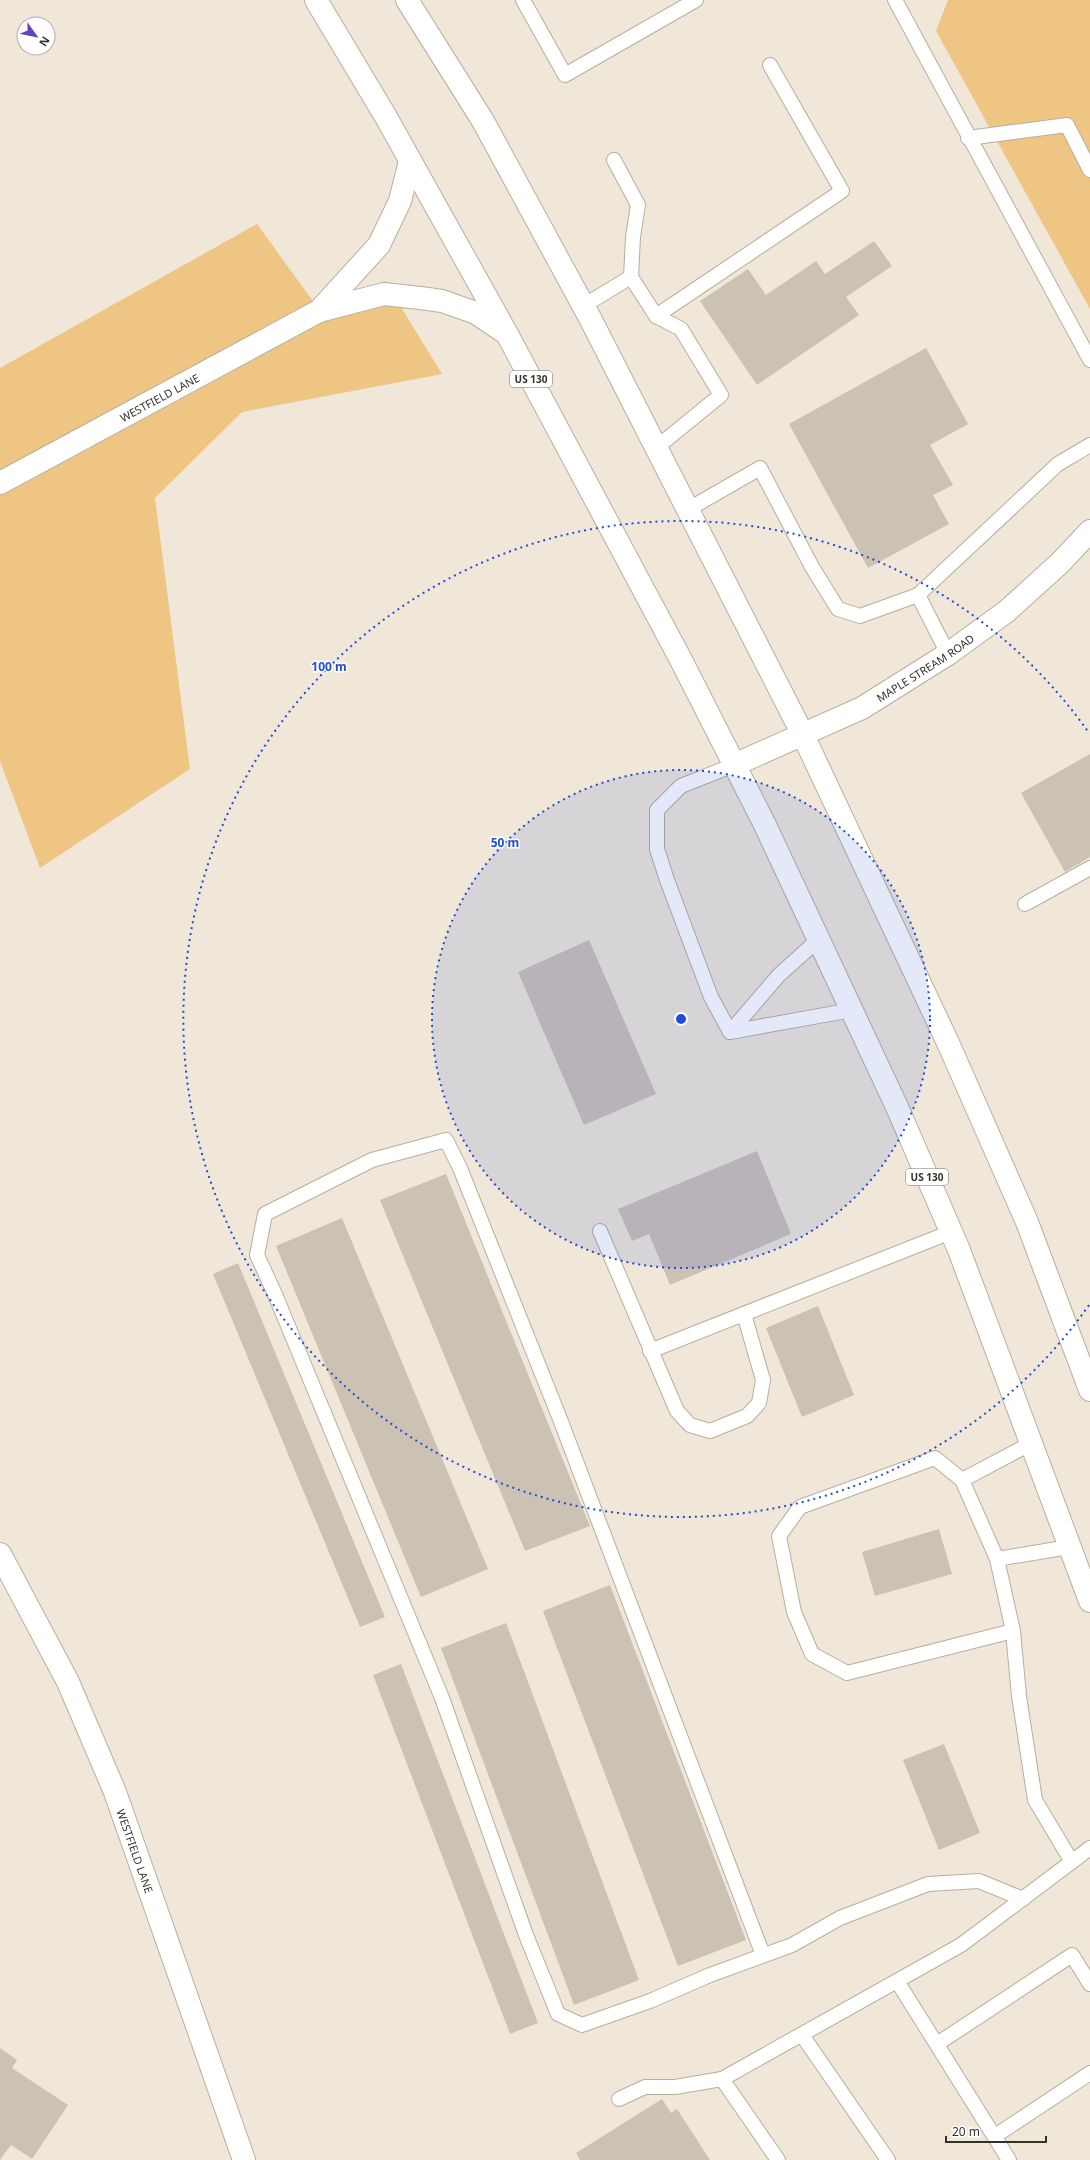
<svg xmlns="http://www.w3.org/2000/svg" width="1090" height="2160" font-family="'Noto Sans',sans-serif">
  <rect width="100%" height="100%" fill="#f1e7d8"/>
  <g fill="#eec583">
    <polygon points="948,0 1090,0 1090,309 936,31"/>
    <polygon points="257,224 315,304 385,281 442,374 242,412 155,498 190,769 40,868 0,761 0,368"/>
  </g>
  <g fill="#ccc2b4">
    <polygon points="874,241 892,266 846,297 859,315 757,385 700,301 748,269 766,295 816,261 825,274"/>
    <polygon points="926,348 968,424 930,445 953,485 933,495 949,524 868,568 789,424"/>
    <polygon points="1090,754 1090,857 1065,872 1021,793"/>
    <polygon points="589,940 656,1094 584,1125 518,972"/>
    <polygon points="757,1151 791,1234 670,1285 649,1234 632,1241 618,1209"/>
    <polygon points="446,1174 590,1526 525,1551 380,1200"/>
    <polygon points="342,1218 488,1569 421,1597 276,1246"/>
    <polygon points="238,1263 385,1617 360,1627 213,1274"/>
    <polygon points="818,1306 854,1395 802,1417 766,1328"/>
    <polygon points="939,1529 952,1574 875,1596 862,1552"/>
    <polygon points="610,1585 746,1940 678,1966 543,1611"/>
    <polygon points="506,1623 639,1980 574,2005 441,1648"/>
    <polygon points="401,1664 538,2023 510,2034 373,1675"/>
    <polygon points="944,1744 980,1833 939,1850 903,1760"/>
    <polygon points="0,2048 17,2060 12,2068 68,2105 32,2159 11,2145 0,2160"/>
    <polygon points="662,2099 671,2113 677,2109 710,2160 580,2160 576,2153"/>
  </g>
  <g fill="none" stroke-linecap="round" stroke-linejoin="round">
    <defs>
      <g id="service">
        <polyline points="523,0 565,75 696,0"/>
        <polyline points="895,0 1090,360"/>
        <polyline points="968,138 1067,125 1090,170"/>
        <polyline points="631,277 656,316 681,329 721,395 656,448"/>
        <polyline points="583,306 631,277 633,237 638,205 614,160"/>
        <polyline points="656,316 842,191 770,65"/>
        <polyline points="687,510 760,468 812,567 838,609 860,616 918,595 948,654"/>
        <polyline points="918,595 1058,464 1090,445"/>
        <polyline points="1025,904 1090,868"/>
        <polyline points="730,1032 711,997 667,880 657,849 657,810 681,786 734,765"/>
        <polyline points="730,1032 779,975 819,939"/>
        <polyline points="730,1032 852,1010"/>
        <polyline points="600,1231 677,1411 690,1425 710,1431 747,1416 759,1403 763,1380 744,1314"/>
        <polyline points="650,1351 951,1232"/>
        <polyline points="962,1480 1030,1444"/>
        <polyline points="997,1559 1069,1547"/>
        <polyline points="1013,1631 847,1673 812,1654 794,1612 779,1536 800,1507 935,1458 962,1480 997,1559 1013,1631 1019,1696 1035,1800 1072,1862"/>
        <polyline points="763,1955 560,1419 460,1168 446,1140 372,1160 265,1214 257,1255 274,1292 442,1698 526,1935 558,2014 582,2025 650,2001 710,1975 792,1945 840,1918 928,1884 979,1881 1023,1899"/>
        <polyline points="897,1981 1009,2160"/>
        <polyline points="802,2035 888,2160"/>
        <polyline points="937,2044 1072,1955 1090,1984"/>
        <polyline points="619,2099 645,2087 675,2087 722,2079"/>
        <polyline points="995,2136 1090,2073"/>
        <polyline points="778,2160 722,2079 961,1945 1090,1848"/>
      </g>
      <g id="minor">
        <polyline points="319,311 379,245 400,201 410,161"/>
        <path id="s1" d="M0,483l319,-172 65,-17 36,4 22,3 34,12 31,21"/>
        <path id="s2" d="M734,765l128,-57 86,-54 59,-43 54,-49 29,-31"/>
        <path id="s3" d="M0,1554l68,128 47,110 129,368"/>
      </g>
      <g id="trunk">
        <polyline points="316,0 386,117 507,334 680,658 765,825 897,1107 959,1250 1090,1601"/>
        <polyline points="407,0 483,121 591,320 803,735 949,1045 1027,1222 1090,1390"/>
      </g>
    </defs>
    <use href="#service" stroke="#b7ae9f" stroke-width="16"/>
    <use href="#minor" stroke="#b7ae9f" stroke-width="24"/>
    <use href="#trunk" stroke="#b7ae9f" stroke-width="24"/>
    <use href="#service" stroke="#fff" stroke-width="14"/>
    <use href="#minor" stroke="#fff" stroke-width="22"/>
    <use href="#trunk" stroke="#fff" stroke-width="22"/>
  </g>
  <circle cx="681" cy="1019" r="249" fill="#1d4ed8" fill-opacity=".12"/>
  <g fill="none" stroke="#1d4ed8" stroke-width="2" stroke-dasharray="2 4">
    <circle cx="681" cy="1019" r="249"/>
    <path d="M1089 1305A498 498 0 1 1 1089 733"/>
  </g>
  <g text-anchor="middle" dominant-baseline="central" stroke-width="3" stroke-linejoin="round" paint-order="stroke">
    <g fill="#fff" stroke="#716f6b" stroke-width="1">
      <rect x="510" y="371" width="42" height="16" rx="3"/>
      <rect x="906" y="1169" width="42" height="16" rx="3"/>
    </g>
    <g font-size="10" font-weight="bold" fill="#34312b">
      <text x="531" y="379">US 130</text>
      <text x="927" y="1177">US 130</text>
    </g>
    <g font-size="11" fill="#34312b" stroke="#fff">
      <text stroke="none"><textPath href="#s1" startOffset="181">WESTFIELD LANE</textPath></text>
      <text stroke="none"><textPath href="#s2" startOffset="215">MAPLE STREAM ROAD</textPath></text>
      <text stroke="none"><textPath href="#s3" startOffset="327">WESTFIELD LANE</textPath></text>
    </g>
  </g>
  <circle cx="681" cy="1019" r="6" fill="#1d4ed8" stroke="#fff" stroke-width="2"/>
  <g font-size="12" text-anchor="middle" font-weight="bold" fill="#1d4ed8" stroke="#fff" stroke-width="3" stroke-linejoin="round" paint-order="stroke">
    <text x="329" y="671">100 m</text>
    <text x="505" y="847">50 m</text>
  </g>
  <g transform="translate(36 36) rotate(123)"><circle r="19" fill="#ffffff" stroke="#aeadaa"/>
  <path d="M0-3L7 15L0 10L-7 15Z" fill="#6145be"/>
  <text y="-6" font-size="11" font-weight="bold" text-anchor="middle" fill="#34312b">N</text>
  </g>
  <path d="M946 2136v6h100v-6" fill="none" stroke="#34312b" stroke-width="2"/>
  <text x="952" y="2136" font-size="12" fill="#34312b" stroke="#ffffff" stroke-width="3" paint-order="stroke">20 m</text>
</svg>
